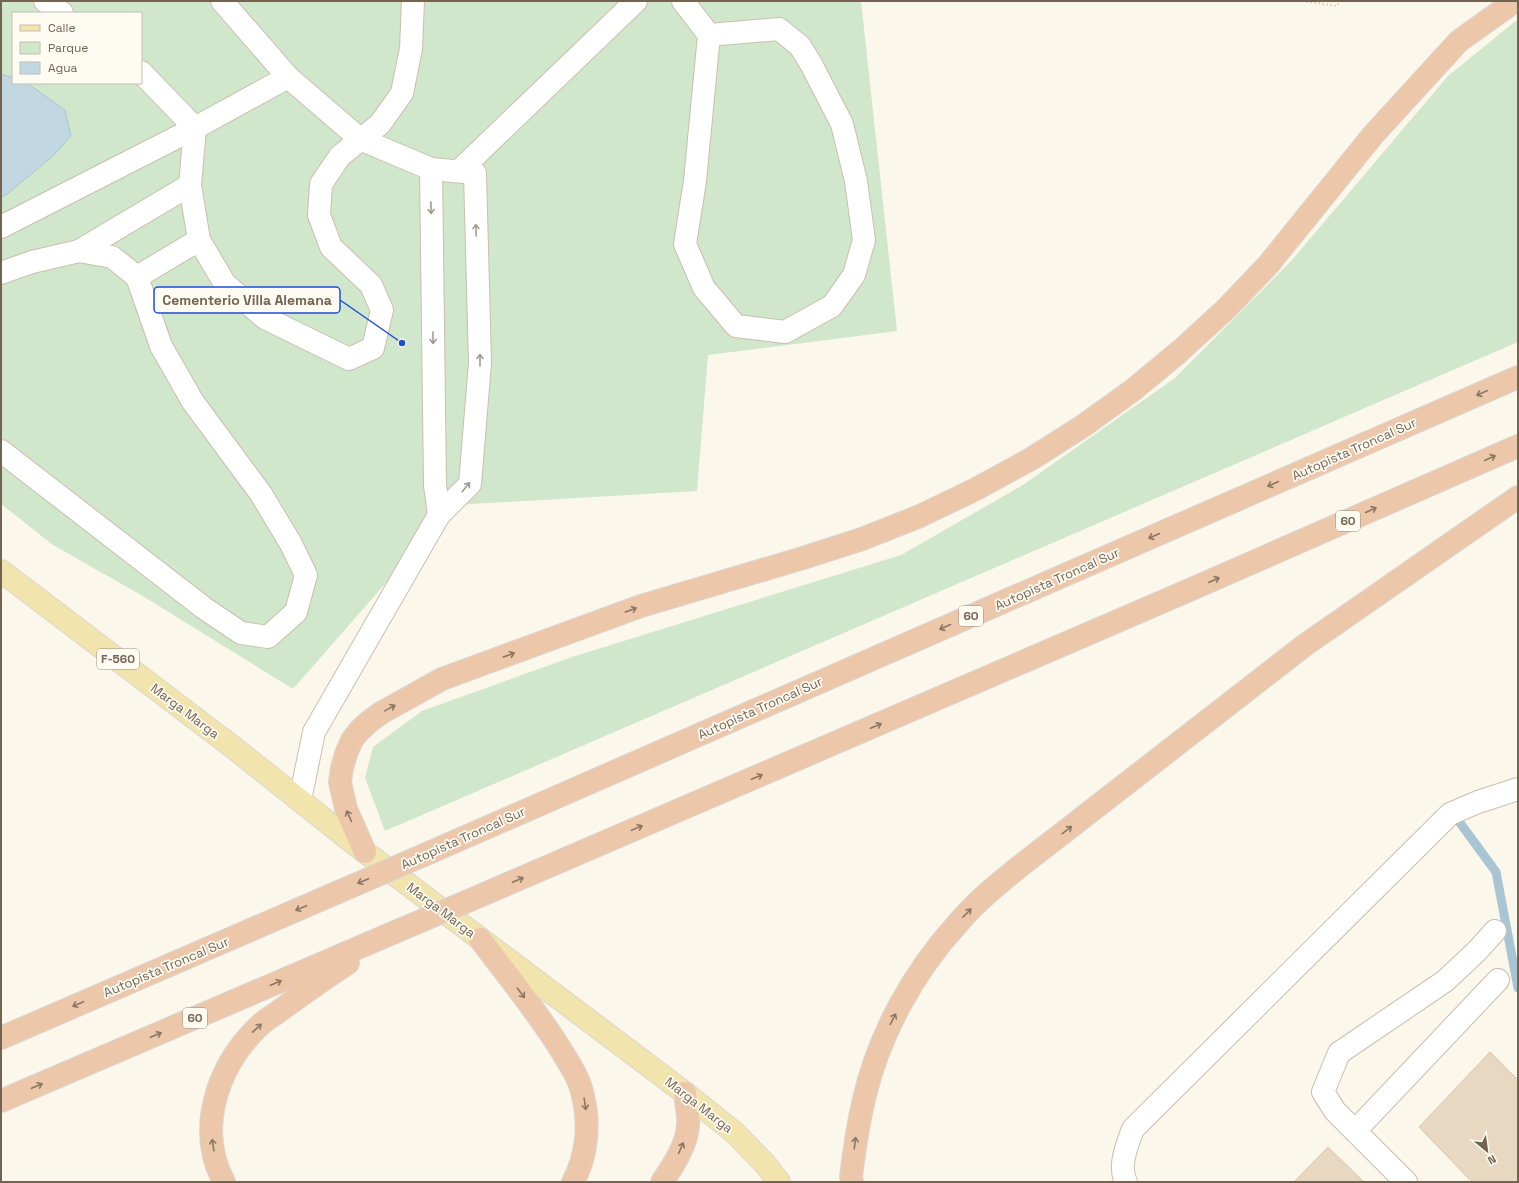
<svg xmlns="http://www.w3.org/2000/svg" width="1519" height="1183" font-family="'Space Grotesk',sans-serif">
  <rect width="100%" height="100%" fill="#fbf7eb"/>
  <g fill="#d1e7cb" fill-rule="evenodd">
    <path d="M1,1h860l36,330 -189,24 -11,136 -243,14 -161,184 -152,-94 -88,-50 -52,-41zM13,13h128v70h-128z"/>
    <polygon points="1518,19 1518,342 385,831 365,778 373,747 422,711 572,657 901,555 1023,485 1175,378 1292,260 1448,76"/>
  </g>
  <polygon fill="#c1d8e3" stroke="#a9c5d3" points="1,74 13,78 13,83 27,83 65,110 71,136 53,156 6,195 1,197"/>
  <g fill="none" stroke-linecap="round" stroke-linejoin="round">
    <polyline stroke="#a9c5d3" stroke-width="9" points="1455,816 1496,872 1518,988"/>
  </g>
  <g fill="#e8d7c1" stroke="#dec6a8">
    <polygon points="1490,1052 1518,1080 1518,1182 1472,1182 1419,1127"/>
    <polygon points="1328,1147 1364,1182 1294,1182"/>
  </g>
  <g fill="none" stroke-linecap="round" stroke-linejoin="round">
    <defs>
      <g id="minor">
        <polyline points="45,1 62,13"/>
        <polyline points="222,1 288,77 360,139 431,169 475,173 480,363 470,484 439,515 314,732 300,800"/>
        <polyline points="683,1 709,35 695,181 685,244 704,288 736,326 785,332 832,306 854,275 864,240 856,181 842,124 811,64 800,46 779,29 709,35"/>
        <polyline points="141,72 195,128 190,185 199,240 225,284 265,318 349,359 373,348 382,310 371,285 331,247 319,215 321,184 340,156 380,124 402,93 411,49 413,1"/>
        <polyline points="431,169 435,485 439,515"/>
        <polyline points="459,171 636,1"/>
        <polyline points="1,227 195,128 288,77"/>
        <polyline points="79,251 190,185"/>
        <polyline points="1,273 32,262 79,251 112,257 137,277 161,346 193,402 261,494 291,544 306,575 296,612 268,637 241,633 204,608 1,451"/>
        <polyline points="137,277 199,240"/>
        <polyline points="1355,1131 1498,980"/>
        <path d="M1126,1182c-8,-16 1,-37 7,-53l317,-315 28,-12 40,-13"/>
        <polyline points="1406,1182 1335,1111 1323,1092 1339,1053 1445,981 1477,951 1495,931"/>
      </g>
      <polyline id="major" points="1,571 234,748 365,852 685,1093 735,1133 766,1165 779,1182"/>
      <g id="highway">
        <polyline points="365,852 346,809 340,782 342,768 346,754 352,740 360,730 370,721 381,713 442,679 641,606 803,558 862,539 920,516 976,489 1031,459 1083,426 1133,390 1180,351 1226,309 1268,265 1373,135 1459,41 1515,1"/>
        <polyline points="424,855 1518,377"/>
        <polyline points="482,895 1178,595 1518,446"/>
        <path d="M480,939c28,37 57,72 81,111 9,15 19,29 22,46 7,29 4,60 -10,86"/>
        <polyline points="1,1038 336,893"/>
        <polyline points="1,1101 388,935"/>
        <path d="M224,1182c-28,-52 -7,-114 32,-153 6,-7 15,-12 22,-17 23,-17 46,-33 70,-49"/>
        <path d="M662,1182c11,-16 25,-37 26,-57 1,-10 -2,-22 -3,-32"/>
        <path d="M852,1182l-1,-5c3,-26 7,-52 13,-78 15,-65 50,-128 95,-177 18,-21 39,-38 60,-55l286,-222 213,-148"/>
      </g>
    </defs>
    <use href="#minor" stroke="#c9bfaf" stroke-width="24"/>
    <use href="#major" stroke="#dbd6d2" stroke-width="24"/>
    <use href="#highway" stroke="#dbd6d2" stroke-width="24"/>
    <polyline stroke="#d2c0a9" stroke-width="2.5" stroke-dasharray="1 3" stroke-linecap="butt" points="1303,1 1337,6 1340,1"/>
    <use href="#minor" stroke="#fff" stroke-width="22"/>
    <use href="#major" stroke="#f1e4ac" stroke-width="22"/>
    <use href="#highway" stroke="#edc7aa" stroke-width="22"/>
    <defs>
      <g id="highway-bridge">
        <polyline points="336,893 424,855"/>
        <polyline points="388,935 482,895"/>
      </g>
    </defs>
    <use href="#highway-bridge" stroke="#dbd6d2" stroke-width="24" stroke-linecap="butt"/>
    <use href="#highway-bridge" stroke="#edc7aa" stroke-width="22"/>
  </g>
  <defs><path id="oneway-shaft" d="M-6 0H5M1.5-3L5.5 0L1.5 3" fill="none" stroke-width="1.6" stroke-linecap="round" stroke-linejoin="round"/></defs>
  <g stroke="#a49a8e">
    <use href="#oneway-shaft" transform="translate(431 208) rotate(89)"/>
    <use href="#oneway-shaft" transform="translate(476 230) rotate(-92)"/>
    <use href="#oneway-shaft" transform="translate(433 338) rotate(89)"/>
    <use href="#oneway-shaft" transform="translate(480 360) rotate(-90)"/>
    <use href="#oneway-shaft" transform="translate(466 487) rotate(-51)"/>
  </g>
  <g stroke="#8b7763">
    <use href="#oneway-shaft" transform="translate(1482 393) rotate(156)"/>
    <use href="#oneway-shaft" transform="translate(1490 458) rotate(-24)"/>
    <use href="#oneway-shaft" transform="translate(1273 484) rotate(156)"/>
    <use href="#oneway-shaft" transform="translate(1371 510) rotate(-24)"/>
    <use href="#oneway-shaft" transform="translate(1154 536) rotate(156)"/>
    <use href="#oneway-shaft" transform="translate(1214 580) rotate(-24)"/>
    <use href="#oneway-shaft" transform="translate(631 610) rotate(-20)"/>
    <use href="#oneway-shaft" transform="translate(945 627) rotate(156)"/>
    <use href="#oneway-shaft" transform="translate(509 655) rotate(-20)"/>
    <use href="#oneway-shaft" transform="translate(390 708) rotate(-29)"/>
    <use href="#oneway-shaft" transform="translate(876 726) rotate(-23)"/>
    <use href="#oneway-shaft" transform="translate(757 777) rotate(-23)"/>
    <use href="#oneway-shaft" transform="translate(349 816) rotate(-114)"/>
    <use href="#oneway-shaft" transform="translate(637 828) rotate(-23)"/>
    <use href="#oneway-shaft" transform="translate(1067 830) rotate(-38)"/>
    <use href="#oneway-shaft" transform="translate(518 880) rotate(-23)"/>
    <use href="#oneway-shaft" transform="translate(363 881) rotate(157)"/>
    <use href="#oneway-shaft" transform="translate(301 908) rotate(157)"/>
    <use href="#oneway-shaft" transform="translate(967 913) rotate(-45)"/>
    <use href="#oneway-shaft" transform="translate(276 983) rotate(-23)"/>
    <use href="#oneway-shaft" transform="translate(521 993) rotate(53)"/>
    <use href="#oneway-shaft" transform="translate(78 1004) rotate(157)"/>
    <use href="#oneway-shaft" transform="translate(893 1019) rotate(-63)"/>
    <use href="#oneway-shaft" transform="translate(257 1028) rotate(-43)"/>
    <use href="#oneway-shaft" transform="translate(156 1035) rotate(-23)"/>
    <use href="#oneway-shaft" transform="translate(37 1086) rotate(-23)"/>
    <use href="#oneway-shaft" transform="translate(585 1104) rotate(81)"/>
    <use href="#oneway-shaft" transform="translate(855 1143) rotate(-83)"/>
    <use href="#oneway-shaft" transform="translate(213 1145) rotate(-99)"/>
    <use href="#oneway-shaft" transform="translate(681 1148) rotate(-66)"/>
  </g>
  <g text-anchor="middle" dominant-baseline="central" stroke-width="3.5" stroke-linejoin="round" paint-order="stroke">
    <g fill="#fdfbf2" stroke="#9c9181" stroke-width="1">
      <rect x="1336" y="511" width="24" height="20" rx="3"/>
      <rect x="959" y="606" width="24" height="20" rx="3"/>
      <rect x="97" y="649" width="42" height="20" rx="3"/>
      <rect x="183" y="1008" width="24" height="20" rx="3"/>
    </g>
    <g font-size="12" font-weight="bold" fill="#736351">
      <text x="1348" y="521">60</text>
      <text x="971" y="616">60</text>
      <text x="118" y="659">F-560</text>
      <text x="195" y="1018">60</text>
    </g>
    <g font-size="13" fill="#736351" stroke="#fdfbf2">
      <text transform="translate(1354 449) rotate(-24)">Autopista Troncal Sur</text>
      <text transform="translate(1057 579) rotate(-24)">Autopista Troncal Sur</text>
      <text transform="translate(760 708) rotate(-24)">Autopista Troncal Sur</text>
      <text transform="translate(185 711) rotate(37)">Marga Marga</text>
      <text transform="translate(463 838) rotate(-24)">Autopista Troncal Sur</text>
      <text transform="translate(441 910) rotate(37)">Marga Marga</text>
      <text transform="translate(166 967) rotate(-23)">Autopista Troncal Sur</text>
      <text transform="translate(699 1105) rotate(38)">Marga Marga</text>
    </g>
  </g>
  <path fill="none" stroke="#1d4ed8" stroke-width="1.5" d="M402 343L340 300"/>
  <circle fill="#1d4ed8" stroke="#fdfbf2" stroke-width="1.5" cx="402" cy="343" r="4"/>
  <rect fill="#fdfbf2" stroke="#1d4ed8" stroke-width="1.5" x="154" y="287" width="186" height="26" rx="4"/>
  <g font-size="14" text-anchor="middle" font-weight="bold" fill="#736351">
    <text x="247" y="305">Cementerio Villa Alemana</text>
  </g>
  <rect width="1519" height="1183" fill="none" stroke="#736351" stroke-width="4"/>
  <rect x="12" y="12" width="130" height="72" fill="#fdfbf2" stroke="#c6beb2"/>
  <rect x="20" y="25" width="20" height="6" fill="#f1e4ac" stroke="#c6beb2"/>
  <text x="48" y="32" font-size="12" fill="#736351">Calle</text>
  <rect x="20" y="42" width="20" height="12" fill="#d1e7cb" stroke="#c6beb2"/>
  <text x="48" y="52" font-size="12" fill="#736351">Parque</text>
  <rect x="20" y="62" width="20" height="12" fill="#c1d8e3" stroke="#c6beb2"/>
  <text x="48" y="72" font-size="12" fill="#736351">Agua</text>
  <g transform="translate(1487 1151) rotate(151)" stroke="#fdfbf2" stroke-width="3" paint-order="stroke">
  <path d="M0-3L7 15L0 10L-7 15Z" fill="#736351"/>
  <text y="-6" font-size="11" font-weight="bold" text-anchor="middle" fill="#736351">N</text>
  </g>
</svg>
